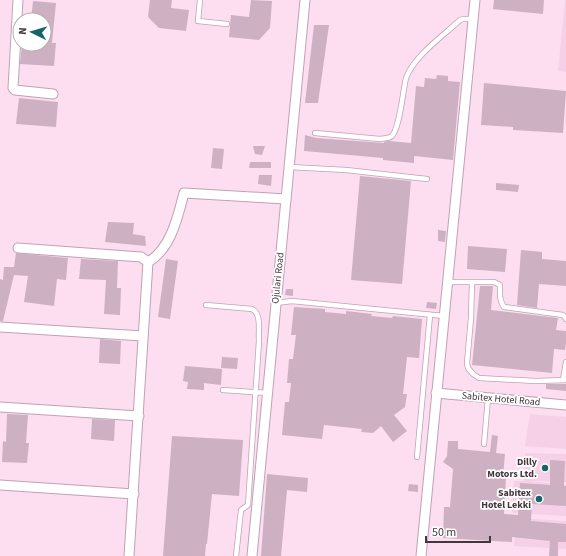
<svg xmlns="http://www.w3.org/2000/svg" width="566" height="556" font-family="'Source Sans 3',sans-serif">
  <rect width="100%" height="100%" fill="#fddef1"/>
  <g fill="#f5d0e6">
    <polygon points="565,0 566,0 566,72 558,71"/>
    <polygon points="530,414 566,417 566,449 525,446"/>
    <polygon points="525,453 566,454 566,482 529,481 566,485 566,516 512,513 514,481 524,481"/>
    <polygon points="517,518 566,521 566,549 514,546"/>
  </g>
  <g fill="#cdb0c1">
    <polygon points="150,0 172,0 171,8 189,10 186,31 159,28 148,17"/>
    <polygon points="251,0 272,1 270,28 259,40 229,37 231,15 249,17"/>
    <polygon points="494,0 544,0 543,14 493,9"/>
    <polygon points="33,1 56,3 52,43 56,43 54,66 20,64 22,44 44,44 44,20 31,20"/>
    <polygon points="314,25 329,25 318,103 305,103"/>
    <polygon points="437,75 448,76 448,81 460,82 453,160 414,156 414,163 383,160 383,158 304,151 305,135 316,138 384,143 384,142 389,141 411,143 416,86 424,87 425,78 436,79"/>
    <polygon points="484,83 566,91 563,133 513,130 513,127 481,125"/>
    <polygon points="19,98 58,102 56,127 16,124"/>
    <polygon points="253,146 265,146 262,155 255,154"/>
    <polygon points="213,148 224,149 222,169 211,168"/>
    <polygon points="250,162 271,162 271,168 249,168"/>
    <polygon points="259,175 272,175 271,186 258,184"/>
    <polygon points="360,176 411,181 402,284 351,280"/>
    <polygon points="496,183 519,185 518,192 496,190"/>
    <polygon points="108,222 134,223 133,234 145,236 146,246 105,242"/>
    <polygon points="438,230 446,231 445,242 438,241"/>
    <polygon points="468,246 507,249 505,272 467,269"/>
    <polygon points="521,250 542,252 542,259 566,261 566,286 539,284 537,308 517,305"/>
    <polygon points="16,253 68,258 66,280 57,279 54,306 24,302 28,276 14,275 3,321 0,321 0,279 3,280 4,267 14,267"/>
    <polygon points="81,259 118,261 117,288 121,288 120,315 104,314 106,280 79,279"/>
    <polygon points="166,259 178,261 170,319 158,317"/>
    <polygon points="480,286 493,286 491,310 558,318 556,330 566,331 566,343 565,350 554,349 552,373 472,365"/>
    <polygon points="286,289 293,289 293,296 285,295"/>
    <polygon points="427,302 437,303 436,309 426,308"/>
    <polygon points="294,307 325,309 325,312 346,314 346,311 372,314 371,316 392,318 393,316 422,319 419,358 407,357 403,394 407,394 405,407 394,415 407,431 393,442 381,426 373,433 361,432 362,429 324,425 322,439 282,435 285,402 289,402 291,383 287,383 289,359 293,359 296,335 291,335"/>
    <polygon points="100,339 121,341 120,364 99,363"/>
    <polygon points="222,357 238,358 237,369 221,368"/>
    <polygon points="185,366 222,369 221,385 204,383 204,390 187,389 188,382 183,381"/>
    <polygon points="546,384 566,384 566,391 546,389"/>
    <polygon points="7,414 28,415 26,443 29,443 27,463 2,462 3,441 6,442"/>
    <polygon points="92,419 115,420 114,441 91,439"/>
    <polygon points="492,435 498,436 496,453 505,454 503,476 506,477 504,514 518,515 520,483 550,485 550,460 565,461 564,486 566,486 566,506 532,504 531,521 566,524 566,542 558,542 558,556 549,556 550,541 512,537 512,542 443,538 444,507 450,507 453,469 443,462 447,456 448,441 458,441 458,449 490,452"/>
    <polygon points="172,436 243,440 239,496 212,494 207,544 206,544 205,556 163,556"/>
    <polygon points="267,474 308,478 307,492 287,490 281,556 261,556"/>
    <polygon points="409,484 418,485 418,492 408,491"/>
  </g>
  <g fill="none" stroke-linecap="round" stroke-linejoin="round">
    <defs>
      <g id="service">
        <polyline points="200,0 198,21 227,24"/>
        <path d="M315,133l65,6c4,-1 8,0 12,-3 8,-9 11,-46 14,-58 8,-22 37,-42 54,-58l3,-1h10"/>
        <polyline points="289,167 346,170 427,179"/>
        <polyline points="447,282 472,282 471,318 467,363 468,368 473,374 479,378 536,381 566,380"/>
        <path d="M472,282h22l6,3c0,8 -1,15 4,22l59,8 3,4"/>
        <polyline points="276,303 292,301 444,316"/>
        <path d="M206,305l46,4c10,5 6,22 7,32l-11,164 -7,5 -5,46"/>
        <polyline points="563,380 566,362"/>
        <polyline points="223,390 267,393"/>
        <polyline points="484,444 488,398"/>
        <polyline points="417,457 430,315"/>
      </g>
      <g id="minor">
        <polyline points="18,0 13,88 15,90 53,94"/>
        <polyline points="18,248 141,257 148,262"/>
        <polyline points="0,327 143,336"/>
        <polyline points="436,393 566,405"/>
        <polyline points="0,407 139,416"/>
        <polyline points="0,485 134,494"/>
        <path d="M129,556l19,-294c23,-13 30,-46 36,-69l102,6"/>
        <polyline points="252,556 305,0"/>
        <polyline points="421,556 475,0"/>
      </g>
    </defs>
    <use href="#service" stroke="#bfa2b4" stroke-width="6"/>
    <use href="#minor" stroke="#bfa2b4" stroke-width="11"/>
    <use href="#service" stroke="#fff" stroke-width="4.5"/>
    <use href="#minor" stroke="#fff" stroke-width="9"/>
  </g>
  <g fill="#166569" stroke="#fff" stroke-width="1.5">
    <circle cx="545" cy="468" r="4"/>
    <circle cx="539" cy="499" r="4"/>
  </g>
  <g text-anchor="middle" dominant-baseline="central" stroke-width="3.5" stroke-linejoin="round" paint-order="stroke">
    <g font-size="10" fill="#43373e" stroke="#fff">
      <text transform="translate(278 278) rotate(-84)">Ojulari Road</text>
      <text transform="translate(501 399) rotate(5)">Sabitex Hotel Road</text>
    </g>
    <g font-size="10" font-weight="bold" fill="#43373e" stroke="#fff" text-anchor="end">
      <text x="537" y="462">Dilly<tspan x="537" dy="12">Motors Ltd.</tspan></text>
      <text x="531" y="493">Sabitex<tspan x="531" dy="12">Hotel Lekki</tspan></text>
    </g>
  </g>
  <g transform="translate(32 32) rotate(275)"><circle r="19" fill="#ffffff" stroke="#b4afb2"/>
  <path d="M0-3L7 15L0 10L-7 15Z" fill="#166569"/>
  <text y="-6" font-size="11" font-weight="bold" text-anchor="middle" fill="#43373e">N</text>
  </g>
  <path d="M426 536v6h64v-6" fill="none" stroke="#43373e" stroke-width="2"/>
  <text x="432" y="536" font-size="12" fill="#43373e" stroke="#ffffff" stroke-width="3" paint-order="stroke">50 m</text>
</svg>
